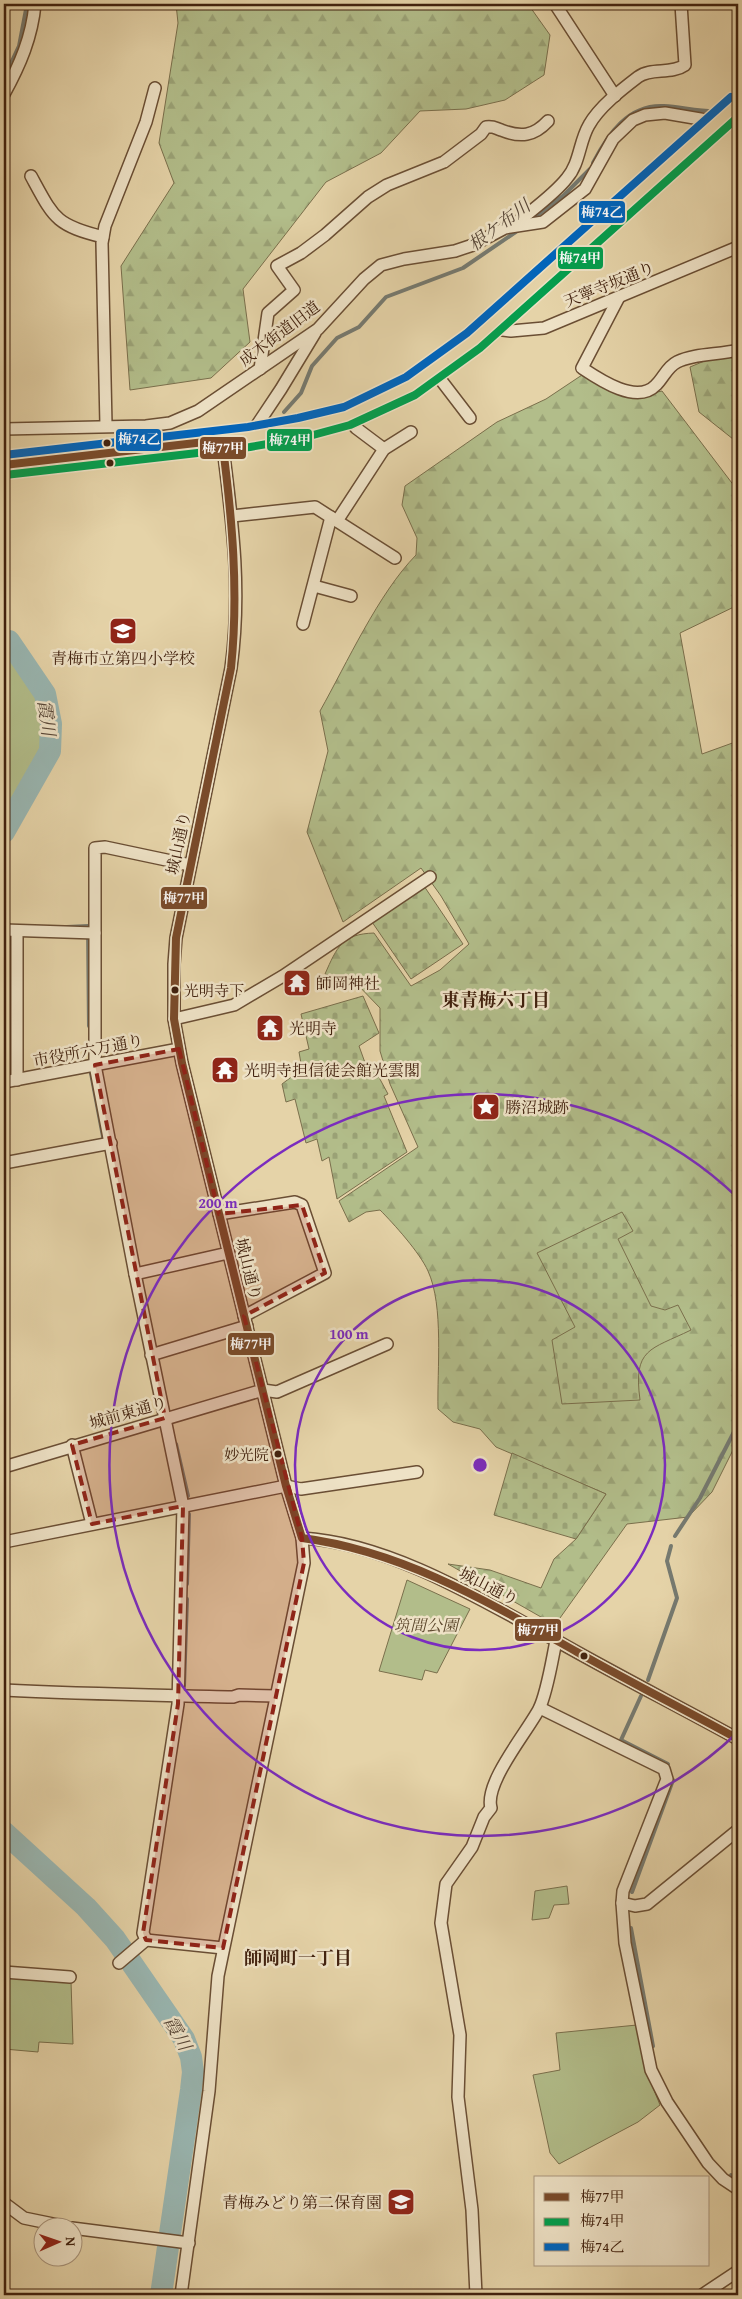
<svg xmlns="http://www.w3.org/2000/svg" width="742" height="2299" font-family="'Gentium Book Plus','Noto Serif JP',serif">
  <defs>
    <pattern id="forest-firs" width="22" height="20" patternUnits="userSpaceOnUse" patternTransform="scale(1.25)"><rect width="22" height="20" fill="#b2bd8a"/><path d="M5 1l3.5 6h-7zM16 11l3.5 6h-7z" fill="#9aa276"/></pattern>
    <pattern id="cemetery-stones" width="16" height="16" patternUnits="userSpaceOnUse" patternTransform="scale(1.25)"><rect width="16" height="16" fill="#b2bd8a"/><path d="M2 7V4a2 2 0 0 1 4 0v3zM10 15v-3a2 2 0 0 1 4 0v3z" fill="#9aa276"/></pattern>
  </defs>
  <rect width="100%" height="100%" fill="#e5d3a8"/>
  <filter id="stains"><feTurbulence type="fractalNoise" baseFrequency=".004" numOctaves="4"/><feColorMatrix values="0 0 0 0 .2 0 0 0 0 .09 0 0 0 0 .02 0 0 0 .5 -.17"/></filter>
  <radialGradient id="worn" r=".72"><stop offset=".6" stop-color="#630" stop-opacity="0"/><stop offset="1" stop-color="#630" stop-opacity=".3"/></radialGradient>
  <g fill="#b2bd8a" stroke="#7a6f4c">
    <path d="M4,637c9,13 41,51 45,63 14,43 -23,81 -45,113z"/>
    <polygon points="407,1580 470,1609 437,1673 425,1670 422,1680 379,1671"/>
    <polygon points="567,1886 569,1904 554,1905 549,1918 532,1920 535,1891"/>
    <polygon points="4,1977 71,1981 73,2044 39,2042 38,2052 4,2049"/>
    <polygon points="637,2025 644,2065 660,2105 638,2122 559,2164 550,2153 533,2075 560,2070 556,2033"/>
  </g>
  <g fill="url(#forest-firs)" stroke="#7a6f4c">
    <polygon points="176,4 528,4 550,35 544,75 505,100 466,109 420,111 381,153 326,182 243,289 250,342 211,378 130,390 121,266 174,183 159,143 178,23"/>
    <polygon points="738,347 738,443 699,412 690,367"/>
    <path d="M582,375l53,22 27,-6 76,100v114l-58,28 22,121 36,-13v699l-26,52 -24,25 -61,7 -72,101 -107,-61 42,6 51,18 13,-29 22,-20 30,-45 -110,-47 -16,-18 -27,-7 -15,-13c-1,-40 6,-103 -10,-138 -8,-18 -34,-47 -48,-61l-14,2 -17,10 -10,-21 79,-54 -28,-63 -10,-33v-43l-26,-27 -29,-7c12,-27 17,-40 49,-41l37,53 29,-16 29,-26 -28,-48 -20,-28 -78,54 -36,-90 21,-81 -8,-40c27,-48 58,-117 96,-156l1,-17 -15,-33 3,-19 92,-64 49,-23z"/>
  </g>
  <g fill="url(#cemetery-stones)" stroke="#7a6f4c">
    <polygon points="424,886 463,944 411,979 372,922"/>
    <polygon points="363,996 379,1033 359,1046 368,1071 375,1070 388,1094 384,1096 407,1152 337,1199 329,1157 322,1161 317,1139 306,1143 295,1099 286,1102 282,1084 302,1069 299,1052 309,1049 301,1014"/>
    <path d="M622,1212l11,19 -15,8 33,67 14,4 13,-5 13,25c-41,20 -58,18 -51,70l-78,4 -10,-64 23,-13 -38,-74z"/>
    <polygon points="512,1453 606,1494 576,1539 494,1515"/>
  </g>
  <g fill="none" stroke-linecap="round" stroke-linejoin="round">
    <g stroke="#767a70" stroke-width="4">
      <polyline points="4,78 19,46 27,4"/>
      <path d="M593,163c15,-29 35,-59 71,-57 17,1 33,5 50,5l24,-22"/>
      <polyline points="531,220 564,195 590,169"/>
      <polyline points="284,412 301,393 312,366 337,338 359,327 386,297 463,268 520,229"/>
      <polyline points="4,634 9,641"/>
      <polyline points="67,927 88,926 89,1026"/>
      <polyline points="90,1068 104,1142"/>
      <polyline points="176,1444 188,1496"/>
      <polyline points="675,1536 700,1498 738,1424"/>
      <polyline points="187,1584 189,1514"/>
      <polyline points="648,1680 677,1598 667,1561 671,1546"/>
      <polyline points="184,1686 187,1599"/>
      <polyline points="641,1696 621,1740 668,1764"/>
      <polyline points="632,1892 673,1780"/>
      <polyline points="631,1928 653,2046"/>
      <polyline points="731,2175 738,2181"/>
    </g>
    <g stroke="#99b6b1" stroke-width="22">
      <polyline points="4,832 50,751 51,724 45,694 9,641"/>
      <polyline points="4,1832 86,1907 115,1939 184,2039 191,2057 193,2072 191,2090 161,2295"/>
    </g>
    <defs>
      <g id="minor">
        <polyline points="555,4 615,96"/>
        <path d="M4,94c16,-29 28,-57 31,-90"/>
        <path d="M31,176c23,42 24,49 72,61"/>
        <path d="M513,226c16,-14 41,-31 54,-48 13,-15 12,-36 22,-53 10,-18 32,-35 49,-48 13,-10 33,-2 47,-12l-4,-61"/>
        <path d="M619,297l-37,71c18,12 55,37 74,17 8,-8 11,-18 21,-23 18,-9 42,-7 61,-12"/>
        <polyline points="487,328 511,331 544,328 738,247"/>
        <path d="M260,369l8,-56 26,-23 -17,-24 24,-13 24,-18 43,-38 19,-12 57,-23 37,-28 5,-7c8,-1 9,1 15,3 20,8 33,6 47,-9"/>
        <polyline points="434,371 470,418"/>
        <polyline points="347,416 356,428 384,449"/>
        <polyline points="106,425 102,243 105,226 146,122 155,88"/>
        <polyline points="4,429 146,426 170,423 198,411 318,329 364,279 381,265 404,259 455,251 473,245 505,228 543,222 585,189 613,139 633,120 645,115 665,113 718,122"/>
        <polyline points="249,437 281,389 315,333"/>
        <polyline points="232,516 315,507 395,558"/>
        <polyline points="337,521 384,449 411,432"/>
        <polyline points="314,586 351,596"/>
        <polyline points="303,624 331,517"/>
        <polyline points="4,930 95,933"/>
        <polyline points="17,931 17,1080"/>
        <polyline points="174,1019 234,1005 283,976 430,877"/>
        <polyline points="4,1082 179,1049"/>
        <polyline points="4,1163 111,1143"/>
        <polyline points="219,1214 295,1202 302,1205 325,1273 244,1316"/>
        <polyline points="135,1274 228,1253"/>
        <polyline points="151,1355 247,1326"/>
        <polyline points="72,1445 92,1524"/>
        <polyline points="4,1467 263,1390 277,1392 387,1344"/>
        <path d="M302,1538c87,5 180,62 255,103 60,34 121,65 181,98"/>
        <polyline points="4,1542 286,1486 301,1489 417,1472"/>
        <path d="M4,1690c76,4 152,5 229,7l6,-2 36,1"/>
        <polyline points="540,1708 664,1769 667,1779 623,1891 622,1903 625,1943 651,2070 667,2102 708,2163 723,2179 738,2189"/>
        <polyline points="622,1903 635,1906 647,1904 738,1830"/>
        <polyline points="146,1940 223,1948"/>
        <polyline points="119,1963 146,1940 143,1933 178,1704 183,1506 135,1274 95,1065 95,848 105,847 190,865"/>
        <polyline points="4,1972 70,1977"/>
        <polyline points="4,2203 24,2218 63,2226"/>
        <polyline points="72,2228 189,2243"/>
        <path d="M181,2295l28,-204 9,-115 86,-413 -2,-25 -16,-52 -104,-423 -8,-44v-55l2,-26 55,-270c11,-80 1,-148 -9,-228"/>
        <path d="M476,2295l-4,-85 -14,-113 2,-62 -19,-112 5,-39 26,-37 12,-30 7,-9c-7,-25 36,-76 48,-99 8,-16 13,-49 17,-68"/>
        <polyline points="702,2295 738,2271"/>
      </g>
      <polyline id="major" points="4,465 249,437 300,428 347,416 411,386 473,341 738,104"/>
    </defs>
    <use href="#minor" stroke="#6a4e34" stroke-width="14"/>
    <use href="#major" stroke="#41210e" stroke-width="18"/>
    <use href="#minor" stroke="#eee2c6" stroke-width="11"/>
    <use href="#major" stroke="#e5d3a8" stroke-width="15"/>
    <defs>
      <path id="bus-1" d="M4,465l218,-25c10,77 17,151 9,228l-55,270 -2,81 8,44 104,423 16,52c101,13 188,65 275,114 53,30 108,58 161,87"/>
      <polyline id="bus-2" points="5,475 250,447 302,438 350,425 415,395 480,348 738,117"/>
      <polyline id="bus-3" points="4,455 248,427 298,418 344,407 406,377 467,333 731,97"/>
    </defs>
    <use href="#bus-1" stroke="#eee2c6" stroke-width="11"/>
    <use href="#bus-2" stroke="#eee2c6" stroke-width="11"/>
    <use href="#bus-3" stroke="#eee2c6" stroke-width="11"/>
    <use href="#bus-1" stroke="#7a4b2a" stroke-width="8"/>
    <use href="#bus-2" stroke="#039f4e" stroke-width="8"/>
    <use href="#bus-3" stroke="#0065bd" stroke-width="8"/>
  </g>
  <path fill="#8f2418" fill-opacity="0.2" stroke="#8f2418" stroke-width="4" stroke-dasharray="10 6" stroke-linejoin="round" d="M179,1049l40,165 83,-9 23,68 -81,43 58,222 2,25 -81,385 -77,-8 -3,-7 35,-229 5,-198 -91,18 -20,-79 93,-27 -70,-353z"/>
  <g fill="none" stroke="#7b2cbf" stroke-width="2.5">
    <circle cx="480" cy="1465" r="185"/>
    <path d="M738 1732A371 371 0 1 1 738 1198"/>
  </g>
  <defs>
    <symbol id="school-square" viewBox="-11 -11 22 22"><rect x="-9" y="-9" width="18" height="18" rx="4" fill="#8f2418" stroke="#eee2c6"/><path d="M0-5L7-2L0 1L-7-2ZM-4 1L0 2.5L4 1V4Q0 6-4 4Z" fill="#fff"/></symbol>
    <symbol id="temple-square" viewBox="-11 -11 22 22"><rect x="-9" y="-9" width="18" height="18" rx="4" fill="#8f2418" stroke="#eee2c6"/><path d="M0-6L5-2H3V0L6.5 2.5H4V6H1.5V3h-3V6H-4V2.5H-6.5L-3 0V-2H-5Z" fill="#fff"/></symbol>
    <symbol id="sight-square" viewBox="-11 -11 22 22"><rect x="-9" y="-9" width="18" height="18" rx="4" fill="#8f2418" stroke="#eee2c6"/><path d="M0-6L1.8-2.2L6-1.7L2.9 1.2L3.7 5.4L0 3.3L-3.7 5.4L-2.9 1.2L-6-1.7L-1.8-2.2Z" fill="#fff"/></symbol>
  </defs>
  <g fill-rule="evenodd">
    <use href="#school-square" x="107" y="615" width="32" height="32"/>
    <use href="#temple-square" x="281" y="967" width="32" height="32"/>
    <use href="#temple-square" x="254" y="1012" width="32" height="32"/>
    <use href="#temple-square" x="209" y="1054" width="32" height="32"/>
    <use href="#sight-square" x="470" y="1091" width="32" height="32"/>
    <use href="#school-square" x="385" y="2186" width="32" height="32"/>
  </g>
  <g fill="#41210e" stroke="#eee2c6" stroke-width="2">
    <circle cx="107" cy="443" r="4.5"/>
    <circle cx="110" cy="463" r="4.5"/>
    <circle cx="175" cy="990" r="4.5"/>
    <circle cx="278" cy="1454" r="4.5"/>
    <circle cx="584" cy="1656" r="4.5"/>
  </g>
  <g text-anchor="middle" dominant-baseline="central" stroke-width="5" stroke-linejoin="round" paint-order="stroke">
    <g font-size="15" fill="#41210e" stroke="#eee2c6" text-anchor="start">
      <text x="184" y="990">光明寺下</text>
      <text x="269" y="1454" text-anchor="end">妙光院</text>
    </g>
    <g font-size="16" fill="#41210e" stroke="#eee2c6">
      <text transform="translate(609 284) rotate(-22)">天寧寺坂通り</text>
      <text transform="translate(279 333) rotate(-37)">成木街道旧道</text>
      <text transform="translate(178 843) rotate(-78)">城山通り</text>
      <text transform="translate(88 1050) rotate(-11)">市役所六万通り</text>
      <text transform="translate(249 1269) rotate(76)">城山通り</text>
      <text transform="translate(128 1412) rotate(-16)">城前東通り</text>
      <text transform="translate(489 1586) rotate(27)">城山通り</text>
    </g>
    <g font-size="16" fill="#41210e" stroke="#eee2c6" text-anchor="start">
      <text x="123" y="658" text-anchor="middle">青梅市立第四小学校</text>
      <text x="316" y="983">師岡神社</text>
      <text x="289" y="1028">光明寺</text>
      <text x="244" y="1070">光明寺担信徒会館光雲閣</text>
      <text x="505" y="1107">勝沼城跡</text>
      <text x="382" y="2202" text-anchor="end">青梅みどり第二保育園</text>
    </g>
    <g font-size="16" font-style="italic" fill="#5d482d" stroke="#eee2c6">
      <text x="426" y="1625">筑間公園</text>
    </g>
    <g font-size="18" font-style="italic" fill="#574637" stroke="#eee2c6">
      <text transform="translate(499 225) rotate(-37)">根ケ布川</text>
      <text transform="translate(47 718) rotate(83)">霞川</text>
      <text transform="translate(178 2033) rotate(61)">霞川</text>
    </g>
    <g font-size="18" font-weight="bold" fill="#41210e" stroke="#eee2c6">
      <text x="496" y="999">東青梅六丁目</text>
      <text x="298" y="1957">師岡町一丁目</text>
    </g>
  </g>
  <circle cx="480" cy="1465" r="8" fill="#7b2cbf" stroke="#eee2c6" stroke-width="2.5"/>
  <g font-size="15" text-anchor="middle" font-weight="bold" fill="#7b2cbf" stroke="#eee2c6" stroke-width="5" stroke-linejoin="round" paint-order="stroke">
    <text x="218" y="1208">200 m</text>
    <text x="349" y="1339">100 m</text>
  </g>
  <g stroke="#eee2c6" stroke-width="2">
    <rect x="578" y="200" width="48" height="24" rx="5" fill="#0065bd"/>
    <rect x="557" y="246" width="47" height="24" rx="5" fill="#039f4e"/>
    <rect x="115" y="428" width="47" height="24" rx="5" fill="#0065bd"/>
    <rect x="266" y="428" width="47" height="24" rx="5" fill="#039f4e"/>
    <rect x="199" y="436" width="48" height="24" rx="5" fill="#7a4b2a"/>
    <rect x="160" y="886" width="48" height="24" rx="5" fill="#7a4b2a"/>
    <rect x="227" y="1332" width="48" height="24" rx="5" fill="#7a4b2a"/>
    <rect x="514" y="1618" width="48" height="24" rx="5" fill="#7a4b2a"/>
  </g>
  <g font-size="14" text-anchor="middle" font-weight="bold" fill="#fff">
    <text x="602" y="217">梅74乙</text>
    <text x="580" y="263">梅74甲</text>
    <text x="139" y="444">梅74乙</text>
    <text x="290" y="445">梅74甲</text>
    <text x="223" y="453">梅77甲</text>
    <text x="184" y="903">梅77甲</text>
    <text x="251" y="1349">梅77甲</text>
    <text x="538" y="1635">梅77甲</text>
  </g>
  <rect width="742" height="2299" fill="none" stroke="#e5d3a8" stroke-width="20"/>
  <rect x="5" y="5" width="732" height="2289" fill="none" stroke="#41210e" stroke-width="2.5"/>
  <rect x="10" y="10" width="722" height="2279" fill="none" stroke="#41210e"/>
  <rect x="534" y="2176" width="175" height="90" fill="#eee2c6" stroke="#a9957c"/>
  <rect x="544" y="2193" width="25" height="8" fill="#7a4b2a" stroke="#a9957c"/>
  <text x="580" y="2202" font-size="15" fill="#41210e">梅77甲</text>
  <rect x="544" y="2218" width="25" height="8" fill="#039f4e" stroke="#a9957c"/>
  <text x="580" y="2226" font-size="15" fill="#41210e">梅74甲</text>
  <rect x="544" y="2243" width="25" height="8" fill="#0065bd" stroke="#a9957c"/>
  <text x="580" y="2252" font-size="15" fill="#41210e">梅74乙</text>
  <g transform="translate(58 2242) rotate(88)"><circle r="24" fill="#eee2c6" stroke="#a9957c"/>
  <path d="M0-4L9 19L0 12L-9 19Z" fill="#8f2418"/>
  <text y="-8" font-size="14" font-weight="bold" text-anchor="middle" fill="#41210e">N</text>
  </g>
  <rect width="100%" height="100%" filter="url(#stains)"/>
  <rect width="100%" height="100%" fill="url(#worn)"/>
</svg>
